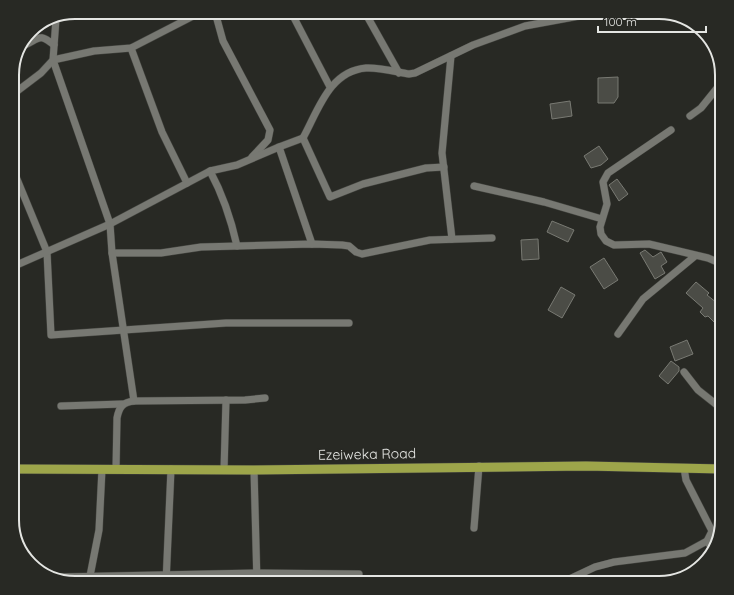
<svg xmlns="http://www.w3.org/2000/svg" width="734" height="595" font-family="Quicksand,sans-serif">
  <rect width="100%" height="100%" fill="#282924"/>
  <g fill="#4b4c46" stroke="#797a73">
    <polygon points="618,77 618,97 614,103 598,103 598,78"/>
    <polygon points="570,101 572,116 552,119 550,104"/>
    <polygon points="599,146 608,159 601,165 591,168 584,156"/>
    <polygon points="617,179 628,194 619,201 609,185"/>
    <polygon points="552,221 574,230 568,242 547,232"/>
    <polygon points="538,239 539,259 522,260 521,240"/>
    <polygon points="645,250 653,257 661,252 667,262 661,266 665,273 655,279 640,253"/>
    <polygon points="604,258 618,280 604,289 590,267"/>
    <polygon points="696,282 709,293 707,295 722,307 722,318 716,324 708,316 705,317 700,312 703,308 686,293"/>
    <polygon points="561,287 575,295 562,318 548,310"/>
    <polygon points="687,340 693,354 675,361 670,347"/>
    <polygon points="671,361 679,367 679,371 668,384 659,376"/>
  </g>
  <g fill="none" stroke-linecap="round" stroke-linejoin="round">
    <defs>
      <g id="minor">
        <polyline points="215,12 223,41 270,130 268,140 252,157"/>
        <polyline points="291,12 330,87"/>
        <polyline points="367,16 399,73"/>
        <path d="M25,45c15,-7 14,-12 29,0"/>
        <polyline points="131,48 162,132 187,183"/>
        <polyline points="451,56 442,153 452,239"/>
        <polyline points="12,95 41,73 53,60 56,19"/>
        <polyline points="690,116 701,108 722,82"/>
        <polyline points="671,130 608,173 603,182 607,204 600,227 601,234 606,241 614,245 649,244 708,258 722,264"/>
        <polyline points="303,138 330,197 363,184 426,168 444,167"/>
        <polyline points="279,147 312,244"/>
        <polyline points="12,167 47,252 51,335 226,323 349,323"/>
        <path d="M210,171c13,24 21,48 27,75"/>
        <polyline points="474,186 544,202 602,219"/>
        <polyline points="112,253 161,253 201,247 312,244 342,245 349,246 356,252 362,254 430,240 492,238"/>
        <path d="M12,267l98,-43 100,-53 27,-6 42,-18 24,-9c15,-27 26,-67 63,-70 12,-1 31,4 43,6l6,-1 58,-28 52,-19 76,-14"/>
        <polyline points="618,334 643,299 695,256"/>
        <polyline points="684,372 698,390 722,409"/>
        <polyline points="134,401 112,253 110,224 53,60 94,51 131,48 201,12"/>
        <polyline points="61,406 122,404"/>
        <path d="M116,469l1,-51c2,-11 6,-16 17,-17l111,-1 20,-2"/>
        <polyline points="224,470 226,400"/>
        <polyline points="254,470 257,583"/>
        <polyline points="474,528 479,466"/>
        <polyline points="707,541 712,548"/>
        <polyline points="90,576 99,530 102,469"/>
        <polyline points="59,577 257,573 359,574"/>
        <polyline points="166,583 171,469"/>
        <polyline points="561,583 595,567 614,562 685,553 707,541 712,531 686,480 684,468"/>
      </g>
      <polyline id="major" points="12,469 254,470 586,466 722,469"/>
    </defs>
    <use href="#minor" stroke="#444540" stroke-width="8"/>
    <use href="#major" stroke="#444540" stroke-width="10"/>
    <use href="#minor" stroke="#777872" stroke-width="7"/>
    <use href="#major" stroke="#9da54a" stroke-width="9"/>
  </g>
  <g text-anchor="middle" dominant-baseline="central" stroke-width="3.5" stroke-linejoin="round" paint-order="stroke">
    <g font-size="14" fill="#e4e5e2" stroke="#282924">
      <text transform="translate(367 454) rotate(-1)">Ezeiweka Road</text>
    </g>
  </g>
  <path d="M0 0H734V595H0ZM75 19H659A56 56 0 0 1 715 75V520A56 56 0 0 1 659 576H75A56 56 0 0 1 19 520V75A56 56 0 0 1 75 19Z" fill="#282924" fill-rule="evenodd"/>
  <path fill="none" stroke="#e4e5e2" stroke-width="2" d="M75 19H659A56 56 0 0 1 715 75V520A56 56 0 0 1 659 576H75A56 56 0 0 1 19 520V75A56 56 0 0 1 75 19Z"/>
  <path d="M598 26v6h108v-6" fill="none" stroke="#e4e5e2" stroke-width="2"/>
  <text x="604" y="26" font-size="12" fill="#e4e5e2" stroke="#282924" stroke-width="3" paint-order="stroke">100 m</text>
</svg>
